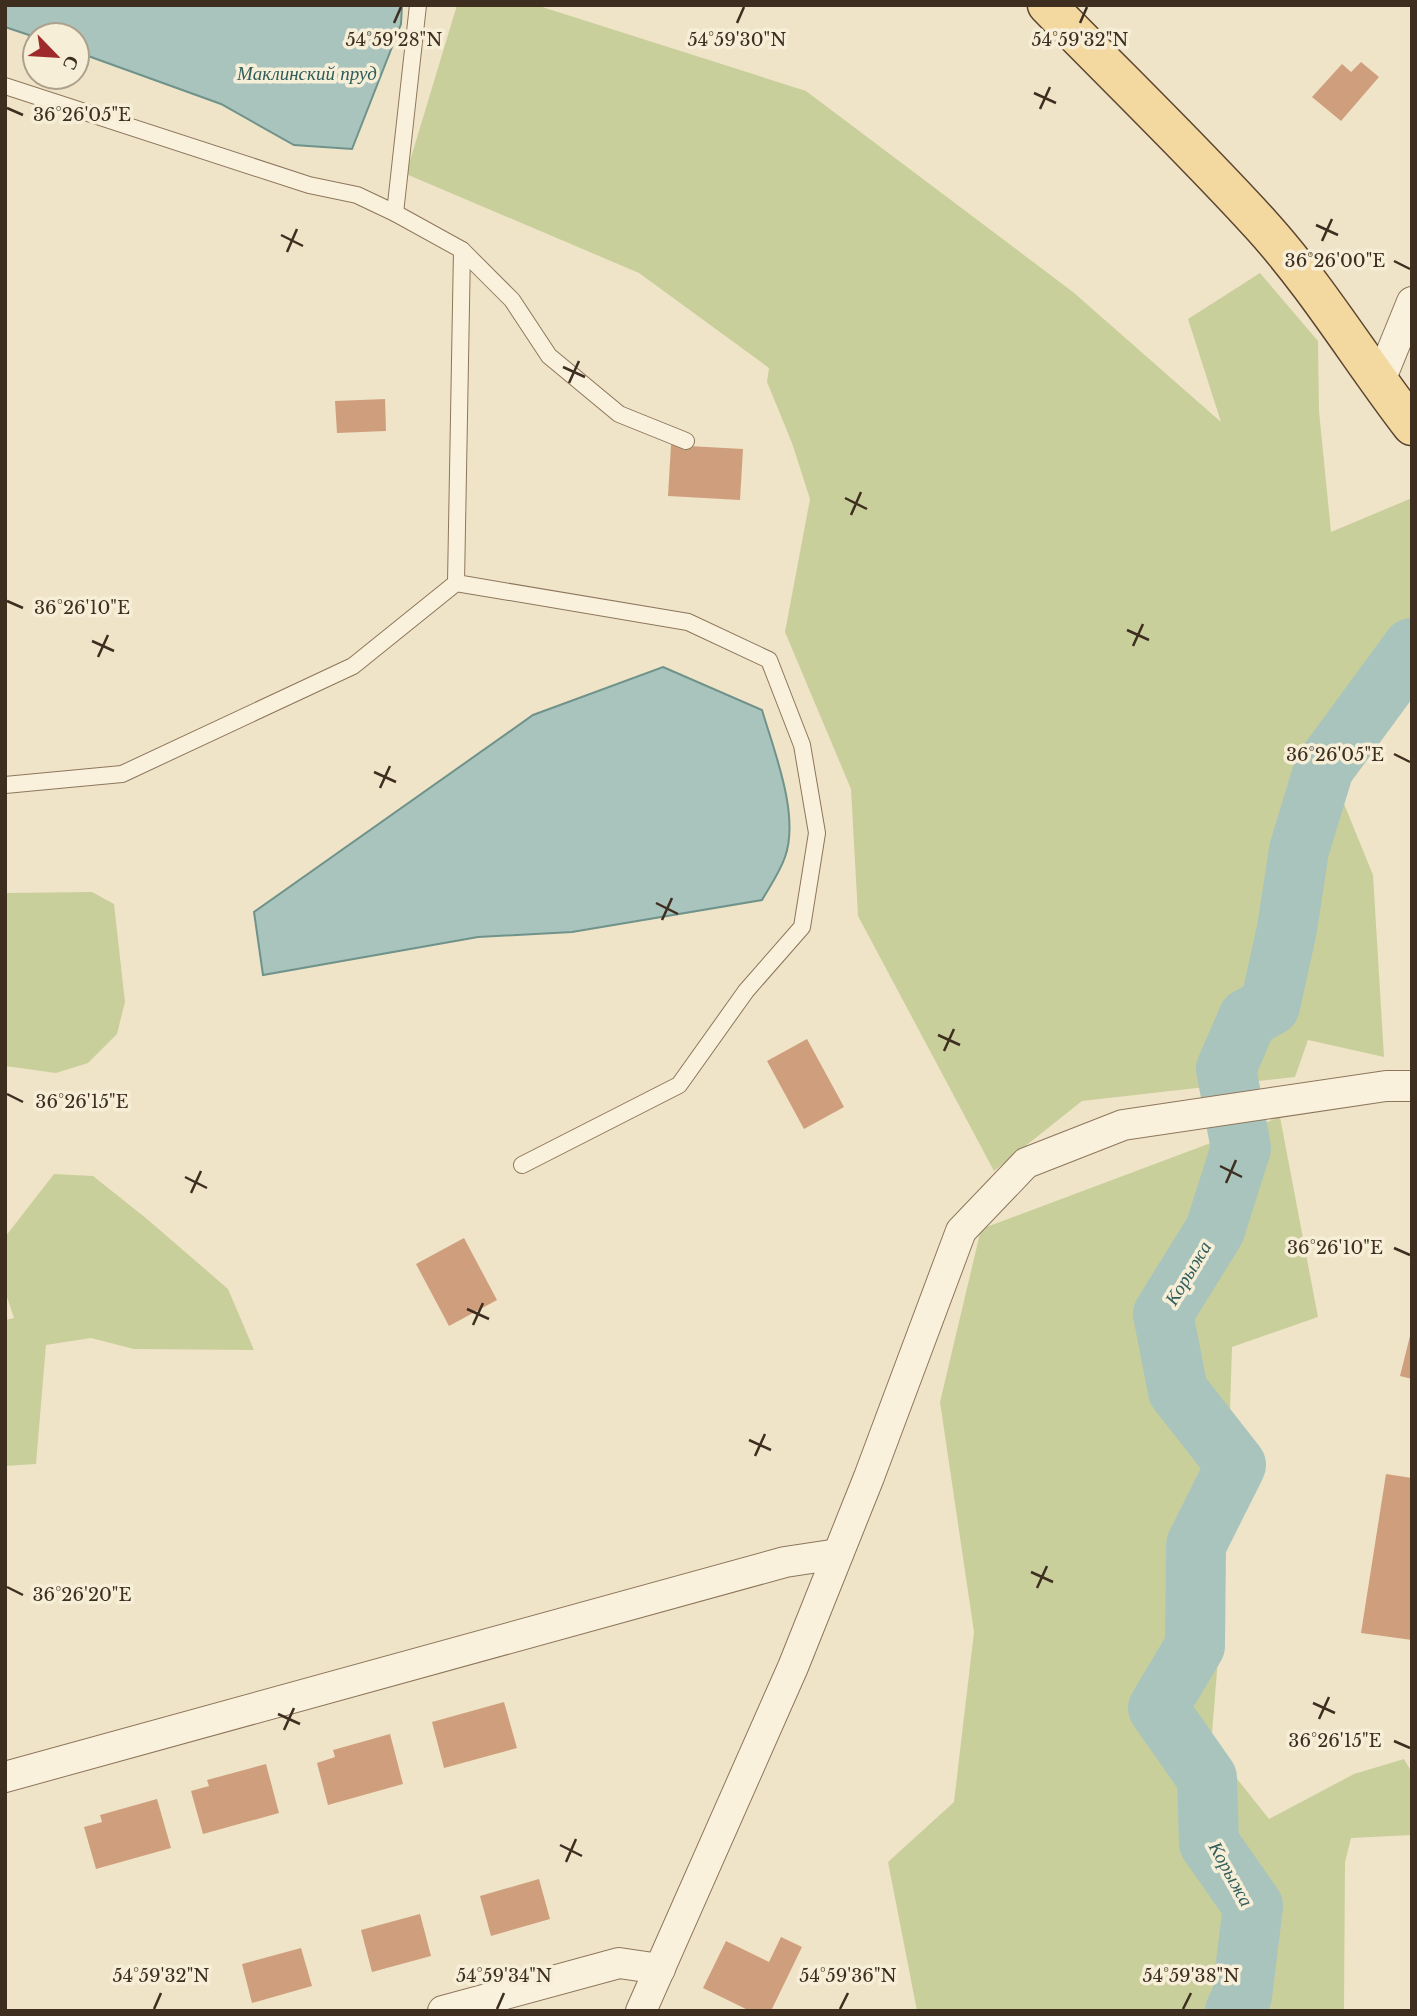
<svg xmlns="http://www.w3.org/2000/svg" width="1417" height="2016" font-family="'Libre Baskerville',serif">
  <rect width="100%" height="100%" fill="#f0e4c8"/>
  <g fill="#c9cf9b">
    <polygon points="457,5 536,5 806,91 1073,292 1221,422 1188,319 1260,273 1318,341 1319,411 1331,532 1412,498 1412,663 1338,789 1373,875 1384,1057 1308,1040 1295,1077 1082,1101 994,1171 858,916 851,789 785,632 810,499 792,443 767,382 769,368 639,273 406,174"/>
    <polygon points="92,892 114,904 125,1002 117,1034 88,1063 56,1073 5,1066 5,893"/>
    <polygon points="1280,1117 1318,1317 1232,1347 1225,1571 1211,1746 1269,1819 1354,1774 1404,1759 1412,1773 1412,1835 1351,1838 1345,1862 1344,2011 917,2011 888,1862 954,1802 974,1632 940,1402 981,1229"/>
    <polygon points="54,1174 93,1176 147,1219 228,1289 254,1350 134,1349 91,1338 46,1345 36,1464 5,1466 5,1320 14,1318 5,1291 5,1237"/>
  </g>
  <g fill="#a9c4bc" stroke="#6f938a" stroke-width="2">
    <polygon points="5,5 402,5 401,24 352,149 294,145 221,104 77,52 77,35 35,35 35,37 5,27"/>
    <path d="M663,667l99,43c12,41 38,105 23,147 -5,15 -15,29 -23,43l-190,32 -94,5 -215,38 -9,-63 279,-197z"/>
  </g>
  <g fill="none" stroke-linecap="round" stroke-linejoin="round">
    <polyline stroke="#a9c4bc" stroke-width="60" points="1235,2011 1242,1996 1253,1906 1209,1843 1207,1778 1158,1708 1195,1646 1196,1545 1236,1465 1178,1391 1163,1314 1215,1230 1241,1148 1226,1069 1248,1018 1270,1006 1287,929 1299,850 1324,768 1412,648"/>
  </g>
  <g fill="#cf9f7d">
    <polygon points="1361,62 1379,77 1341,121 1312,97 1342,64 1351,72"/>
    <polygon points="385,399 386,431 337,433 335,401"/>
    <polygon points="671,445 743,449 740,500 668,496"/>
    <polygon points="807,1039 844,1107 804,1129 767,1061"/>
    <polygon points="464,1238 497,1300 449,1326 416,1264"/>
    <polygon points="1411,1332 1412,1332 1412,1379 1400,1376"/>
    <polygon points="1386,1474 1412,1478 1412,1640 1361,1633"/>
    <polygon points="504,1702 517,1748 444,1768 432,1722"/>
    <polygon points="390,1734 403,1784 328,1805 317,1763 335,1757 333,1750"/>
    <polygon points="266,1764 279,1813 203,1834 191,1791 209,1786 207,1780"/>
    <polygon points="157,1799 171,1848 96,1869 84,1827 102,1822 100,1815"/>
    <polygon points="539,1879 550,1919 491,1936 480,1896"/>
    <polygon points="420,1914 431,1956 372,1972 361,1930"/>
    <polygon points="781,1937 802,1947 771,2011 750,2011 703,1988 726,1941 769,1962"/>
    <polygon points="301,1948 312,1986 252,2003 242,1964"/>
  </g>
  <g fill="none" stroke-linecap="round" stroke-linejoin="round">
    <defs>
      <g id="service">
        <polyline points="5,86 309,185 357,195 395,213 418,5"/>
        <polyline points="395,213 462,250 512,300 549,356 619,414 686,441"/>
        <polyline points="462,250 456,583 688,622 769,660 802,745 817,833 802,927 746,991 679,1085 522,1165"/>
        <polyline points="5,785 122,774 353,666 456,583"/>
      </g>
      <g id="minor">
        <polyline points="1379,383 1412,302"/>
        <polyline points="5,1777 785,1562 838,1554"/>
        <polyline points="443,2011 619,1963 660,1969"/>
        <polyline points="641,2011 793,1667 869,1477 961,1231 1026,1163 1123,1125 1386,1086 1412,1086"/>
      </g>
      <path id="primary" d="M1047,5c72,74 146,145 215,221 56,62 99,134 150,200"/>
    </defs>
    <use href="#service" stroke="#8d765c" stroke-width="18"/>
    <use href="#minor" stroke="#8d765c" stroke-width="32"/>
    <use href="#primary" stroke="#5b4430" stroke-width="41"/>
    <use href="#service" stroke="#faf1dc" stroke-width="16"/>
    <use href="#minor" stroke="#faf1dc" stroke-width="30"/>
    <use href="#primary" stroke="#f3d9a0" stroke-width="38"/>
  </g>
  <path fill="none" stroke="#3d2e20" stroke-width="2.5" d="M394,23l7,-16M737,23l7,-16M1080,23l7,-16M1034,93l22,10M7,108l16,7M1040,109l10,-22M1316,225l22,10M281,235l22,11M1322,241l10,-22M287,252l10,-23M1394,261l16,8M563,367l22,10M569,383l10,-22M845,498l22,11M851,515l10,-23M7,601l16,7M1127,630l22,10M92,641l22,10M1133,646l10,-22M98,657l10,-22M1394,754l16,8M374,772l22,10M380,788l10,-22M656,903l22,11M662,920l10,-22M938,1035l22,10M944,1051l10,-22M7,1094l16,8M1220,1166l22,11M185,1177l22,11M1226,1183l10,-23M191,1193l10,-22M1394,1248l16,7M467,1309l22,10M473,1325l10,-22M749,1440l22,10M755,1456l10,-22M1031,1572l22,10M7,1587l16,8M1037,1588l10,-22M1313,1703l22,10M278,1714l22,10M1319,1719l10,-22M284,1730l10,-22M1394,1741l16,7M560,1845l22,11M566,1862l10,-23M154,2009l7,-16M497,2009l7,-16M840,2009l8,-16M1183,2009l8,-16"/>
  <g text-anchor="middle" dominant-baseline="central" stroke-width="7" stroke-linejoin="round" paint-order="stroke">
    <g font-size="19" font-style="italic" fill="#2f5d5a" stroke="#f7eed8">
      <text x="307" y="73">Маклинский пруд</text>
      <text transform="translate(1188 1273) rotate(-59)">Корыжа</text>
      <text transform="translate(1231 1874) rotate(61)">Корыжа</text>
    </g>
  </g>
  <g font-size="18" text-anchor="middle" fill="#3d2e20" stroke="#f7eed8" stroke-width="7" stroke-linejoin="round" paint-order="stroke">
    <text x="394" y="46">54°59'28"N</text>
    <text x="737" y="46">54°59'30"N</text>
    <text x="1080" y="46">54°59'32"N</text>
    <text x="82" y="121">36°26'05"E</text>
    <text x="1335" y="267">36°26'00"E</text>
    <text x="82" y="614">36°26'10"E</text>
    <text x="1335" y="761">36°26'05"E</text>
    <text x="82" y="1108">36°26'15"E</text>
    <text x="1335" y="1254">36°26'10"E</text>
    <text x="82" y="1601">36°26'20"E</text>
    <text x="1335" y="1747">36°26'15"E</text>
    <text x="161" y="1982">54°59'32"N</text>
    <text x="504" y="1982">54°59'34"N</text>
    <text x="848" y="1982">54°59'36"N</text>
    <text x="1191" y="1982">54°59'38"N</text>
  </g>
  <rect width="1417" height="2016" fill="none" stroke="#3d2e20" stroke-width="14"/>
  <g transform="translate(56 56) rotate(115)"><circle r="33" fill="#f7eed8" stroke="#ada18e" stroke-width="2"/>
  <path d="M0-5L12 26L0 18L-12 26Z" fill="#9e2a2b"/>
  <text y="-10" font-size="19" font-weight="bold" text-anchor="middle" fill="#3d2e20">С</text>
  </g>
</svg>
